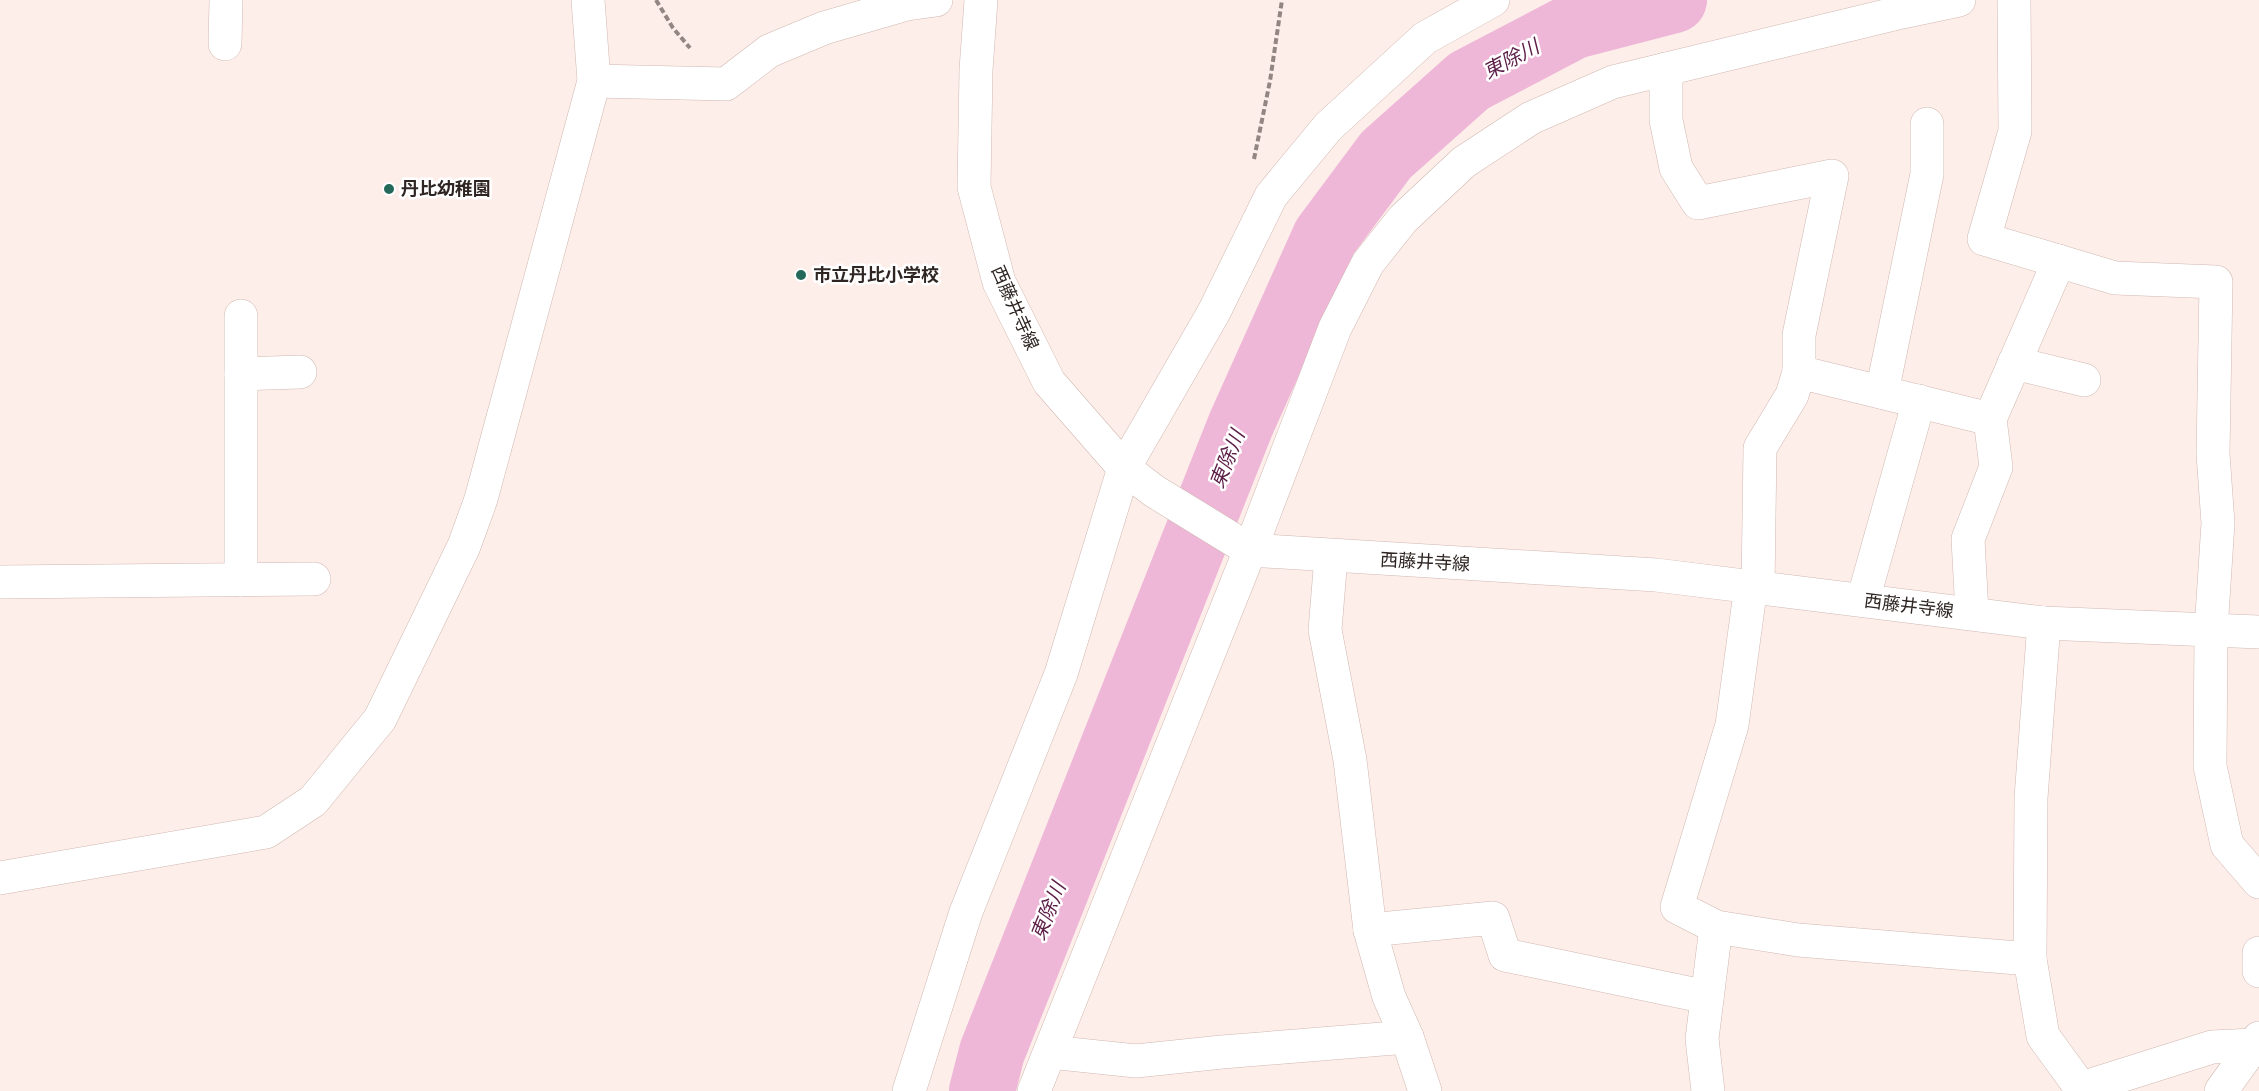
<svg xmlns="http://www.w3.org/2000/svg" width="2259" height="1091" font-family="Rubik,'Noto Sans JP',sans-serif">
  <rect width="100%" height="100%" fill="#feeeea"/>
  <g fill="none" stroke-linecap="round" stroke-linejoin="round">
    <polyline stroke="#eeb7d7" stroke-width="66" points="982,1091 992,1052 1241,424 1325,237 1386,155 1469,81 1574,26 1674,0"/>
    <defs>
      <g id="minor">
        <polyline points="2014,0 2015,131 1984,239 2115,278 2216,282 2213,454 2218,523 2211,630 2210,766 2227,845 2259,882"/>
        <polyline points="225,44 226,0"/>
        <polyline points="1666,69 1666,120 1676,168 1698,203 1832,176 1799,335 1799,372"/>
        <polyline points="594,81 726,84 769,51 824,28 907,4 936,0"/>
        <polyline points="241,316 241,580"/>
        <polyline points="2014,363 2084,380"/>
        <polyline points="241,374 300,372"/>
        <polyline points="1882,392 1927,174 1927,124"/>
        <polyline points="1331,557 1325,630 1350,760 1370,930 1389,997 1407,1037 1425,1091"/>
        <polyline points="0,582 314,579"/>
        <polyline points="1751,586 1732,725 1677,907 1716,927 1798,940 2030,959"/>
        <polyline points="1758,587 1760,448 1792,395 1799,372 1990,419"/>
        <polyline points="1863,600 1919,401"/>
        <polyline points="1972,613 1968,539 1996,467 1990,419 2059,261"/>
        <polyline points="2044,623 2031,798 2030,959 2043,1036 2083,1091"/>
        <polyline points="0,878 266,832 313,801 380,719 464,546 481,499 594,81 588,0"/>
        <polyline points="1370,930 1493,918 1505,955 1707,997"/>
        <polyline points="2259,953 2259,971"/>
        <polyline points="1050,1052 1136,1061 1222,1052 1407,1037"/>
        <polyline points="2082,1088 2212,1047 2254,1045"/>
        <polyline points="909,1091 966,912 1061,674 1124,468 1214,312 1271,196 1328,127 1425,38 1493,0"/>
        <polyline points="1034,1091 1250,550 1335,328 1368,263 1403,219 1464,162 1531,118 1613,82 1902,12 1959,0"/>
        <polyline points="1708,1091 1702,1039 1716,927"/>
        <polyline points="2221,1091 2259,1038"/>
      </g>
      <polyline id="secondary" points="981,0 976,70 974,187 999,282 1049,382 1124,468 1154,491 1250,550 1656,575 2044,623 2259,632"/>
    </defs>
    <use href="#minor" stroke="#d0b8b0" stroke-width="34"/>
    <use href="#secondary" stroke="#d0b8b0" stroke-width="34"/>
    <g stroke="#928682" stroke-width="4" stroke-dasharray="6 3" stroke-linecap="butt">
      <polyline points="656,0 673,28 690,48"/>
      <polyline points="1254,159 1270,81 1282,0"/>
    </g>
    <use href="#minor" stroke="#fff" stroke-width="33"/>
    <use href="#secondary" stroke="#fff" stroke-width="33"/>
  </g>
  <g fill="#246859" stroke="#fff" stroke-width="2">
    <circle cx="389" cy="189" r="6"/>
    <circle cx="801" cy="275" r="6"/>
  </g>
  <g text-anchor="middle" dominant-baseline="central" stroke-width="5" stroke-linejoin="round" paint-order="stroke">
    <g font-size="18" font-weight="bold" fill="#2f2623" stroke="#fff" text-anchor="start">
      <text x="401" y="189">丹比幼稚園</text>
      <text x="813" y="275">市立丹比小学校</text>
    </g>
    <g font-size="18" fill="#2f2623" stroke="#fff">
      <text transform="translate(1015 308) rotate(66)">西藤井寺線</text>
      <text transform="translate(1425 562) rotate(3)">西藤井寺線</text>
      <text transform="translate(1909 606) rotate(7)">西藤井寺線</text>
    </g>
    <g font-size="20" font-style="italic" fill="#5c1d47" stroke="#fff">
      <text transform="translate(1511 59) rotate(-28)">東除川</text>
      <text transform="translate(1227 459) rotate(-68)">東除川</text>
      <text transform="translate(1048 911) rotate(-68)">東除川</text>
    </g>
  </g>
</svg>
